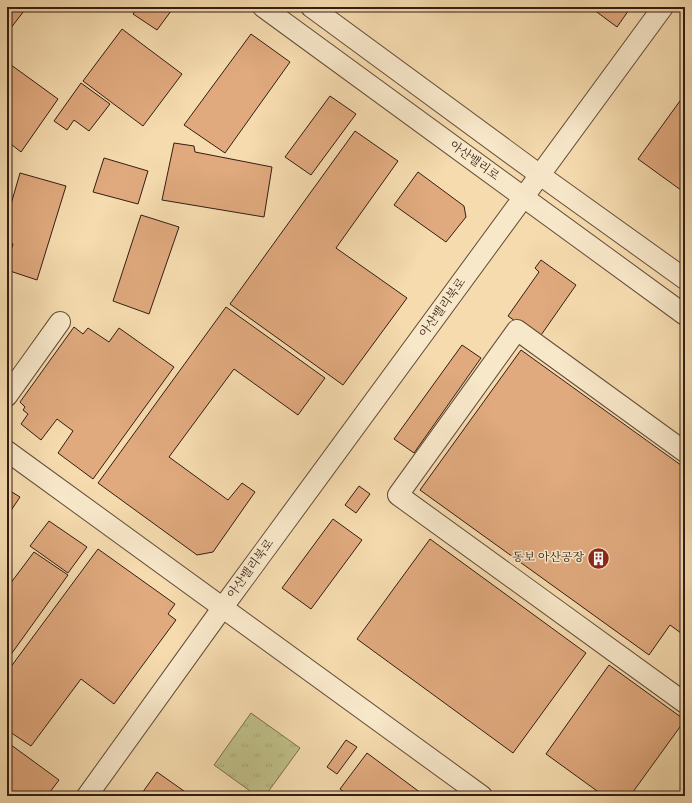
<svg xmlns="http://www.w3.org/2000/svg" width="692" height="803" font-family="Vollkorn,'Noto Serif KR',serif">
  <defs>
    <pattern id="park-tufts" width="24" height="20" patternUnits="userSpaceOnUse"><rect width="24" height="20" fill="#bfbf88"/><path d="M3 7l-1-3M5 7V3M7 7l1-3M15 17l-1-3M17 17v-4M19 17l1-3" fill="none" stroke="#a5a474"/></pattern>
  </defs>
  <rect width="100%" height="100%" fill="#f5dbae"/>
  <filter id="stains"><feTurbulence type="fractalNoise" baseFrequency=".005" numOctaves="4"/><feColorMatrix values="0 0 0 0 .2 0 0 0 0 .09 0 0 0 0 .02 0 0 0 .5 -.17"/></filter>
  <radialGradient id="worn" r=".72"><stop offset=".6" stop-color="#630" stop-opacity="0"/><stop offset="1" stop-color="#630" stop-opacity=".3"/></radialGradient>
  <polygon fill="url(#park-tufts)" stroke="#7a6e4e" points="251,713 300,748 265,796 257,796 214,765"/>
  <g fill="#e0a97e" stroke="#341d14">
    <polygon points="7,7 27,7 7,33"/>
    <polygon points="138,7 174,7 157,30 133,14"/>
    <polygon points="590,7 631,7 617,27"/>
    <polygon points="122,29 182,74 143,126 83,81"/>
    <polygon points="251,34 290,62 225,153 184,125"/>
    <polygon points="7,62 58,99 21,152 7,141"/>
    <polygon points="81,83 110,104 89,131 74,120 67,130 54,121"/>
    <polygon points="685,94 685,193 638,159"/>
    <polygon points="330,96 356,114 311,175 285,157"/>
    <polygon points="355,131 398,161 336,248 407,298 343,385 230,304"/>
    <polygon points="174,143 194,146 195,152 272,167 264,217 162,200"/>
    <polygon points="104,158 148,171 138,204 93,192"/>
    <polygon points="418,172 464,206 466,217 446,242 394,205"/>
    <polygon points="20,173 66,186 37,280 7,270 7,262 13,244 7,242 7,218"/>
    <polygon points="141,215 179,227 149,314 113,301"/>
    <polygon points="541,260 576,285 539,338 508,316 539,272 535,268"/>
    <polygon points="226,307 325,378 298,415 234,369 169,457 228,500 242,483 255,492 213,552 197,555 98,483"/>
    <polygon points="74,327 83,334 88,328 109,342 119,328 174,367 93,479 58,453 73,431 57,419 41,440 21,424 28,414 23,410 25,407 20,402"/>
    <polygon points="462,345 481,358 414,453 394,439"/>
    <polygon points="521,350 685,468 685,636 670,625 649,655 420,490"/>
    <polygon points="359,486 370,494 356,513 345,505"/>
    <polygon points="7,489 20,497 8,515 7,514"/>
    <polygon points="333,519 362,540 311,609 282,588"/>
    <polygon points="49,521 87,547 68,573 30,546"/>
    <polygon points="430,539 586,653 513,753 357,639"/>
    <polygon points="98,549 175,604 168,614 176,620 114,704 81,679 31,746 7,730 7,672"/>
    <polygon points="34,552 68,575 7,660 7,588"/>
    <polygon points="609,665 685,720 630,796 604,796 546,754"/>
    <polygon points="346,740 357,747 337,774 327,767"/>
    <polygon points="7,742 59,780 47,796 7,796"/>
    <polygon points="367,753 425,796 349,796 340,789"/>
    <polygon points="157,772 191,796 140,796"/>
  </g>
  <g fill="none" stroke-linecap="round" stroke-linejoin="round">
    <defs>
      <g id="minor">
        <polyline points="263,7 685,315"/>
        <polyline points="311,7 540,175 685,279"/>
        <polyline points="7,396 60,322"/>
        <polyline points="7,451 482,796"/>
        <polyline points="685,452 517,330 398,495 685,703"/>
        <polyline points="87,796 223,607 663,7"/>
      </g>
    </defs>
    <use href="#minor" stroke="#644c3a" stroke-width="22"/>
    <use href="#minor" stroke="#f8e8ca" stroke-width="20"/>
  </g>
  <defs>
    <symbol id="building-disc" viewBox="-11 -11 22 22"><circle r="9.5" fill="#8f2418" stroke="#f8e8ca"/><path d="M-4-6H4V6H1V3H-1V6H-4ZM-2.5-4.3h1.7v1.8h-1.7ZM.8-4.3h1.7v1.8H.8ZM-2.5-1h1.7V.8h-1.7ZM.8-1h1.7V.8H.8Z" fill="#fff"/></symbol>
  </defs>
  <g fill-rule="evenodd">
    <use href="#building-disc" x="586" y="546" width="25" height="25"/>
  </g>
  <g text-anchor="middle" dominant-baseline="central" stroke-width="3" stroke-linejoin="round" paint-order="stroke">
    <g font-size="12" fill="#341d14" stroke="#f8e8ca">
      <text transform="translate(474 161) rotate(36)">아산밸리로</text>
      <text transform="translate(443 308) rotate(-54)">아산밸리북로</text>
      <text transform="translate(251 569) rotate(-54)">아산밸리북로</text>
    </g>
    <g font-size="12" fill="#341d14" stroke="#f8e8ca" text-anchor="end">
      <text x="584" y="558">동보 아산공장</text>
    </g>
  </g>
  <rect width="692" height="803" fill="none" stroke="#f5dbae" stroke-width="24"/>
  <rect x="8" y="8" width="676" height="787" fill="none" stroke="#341d14" stroke-width="2"/>
  <rect x="12" y="12" width="668" height="779" fill="none" stroke="#341d14"/>
  <rect width="100%" height="100%" filter="url(#stains)"/>
  <rect width="100%" height="100%" fill="url(#worn)"/>
</svg>
